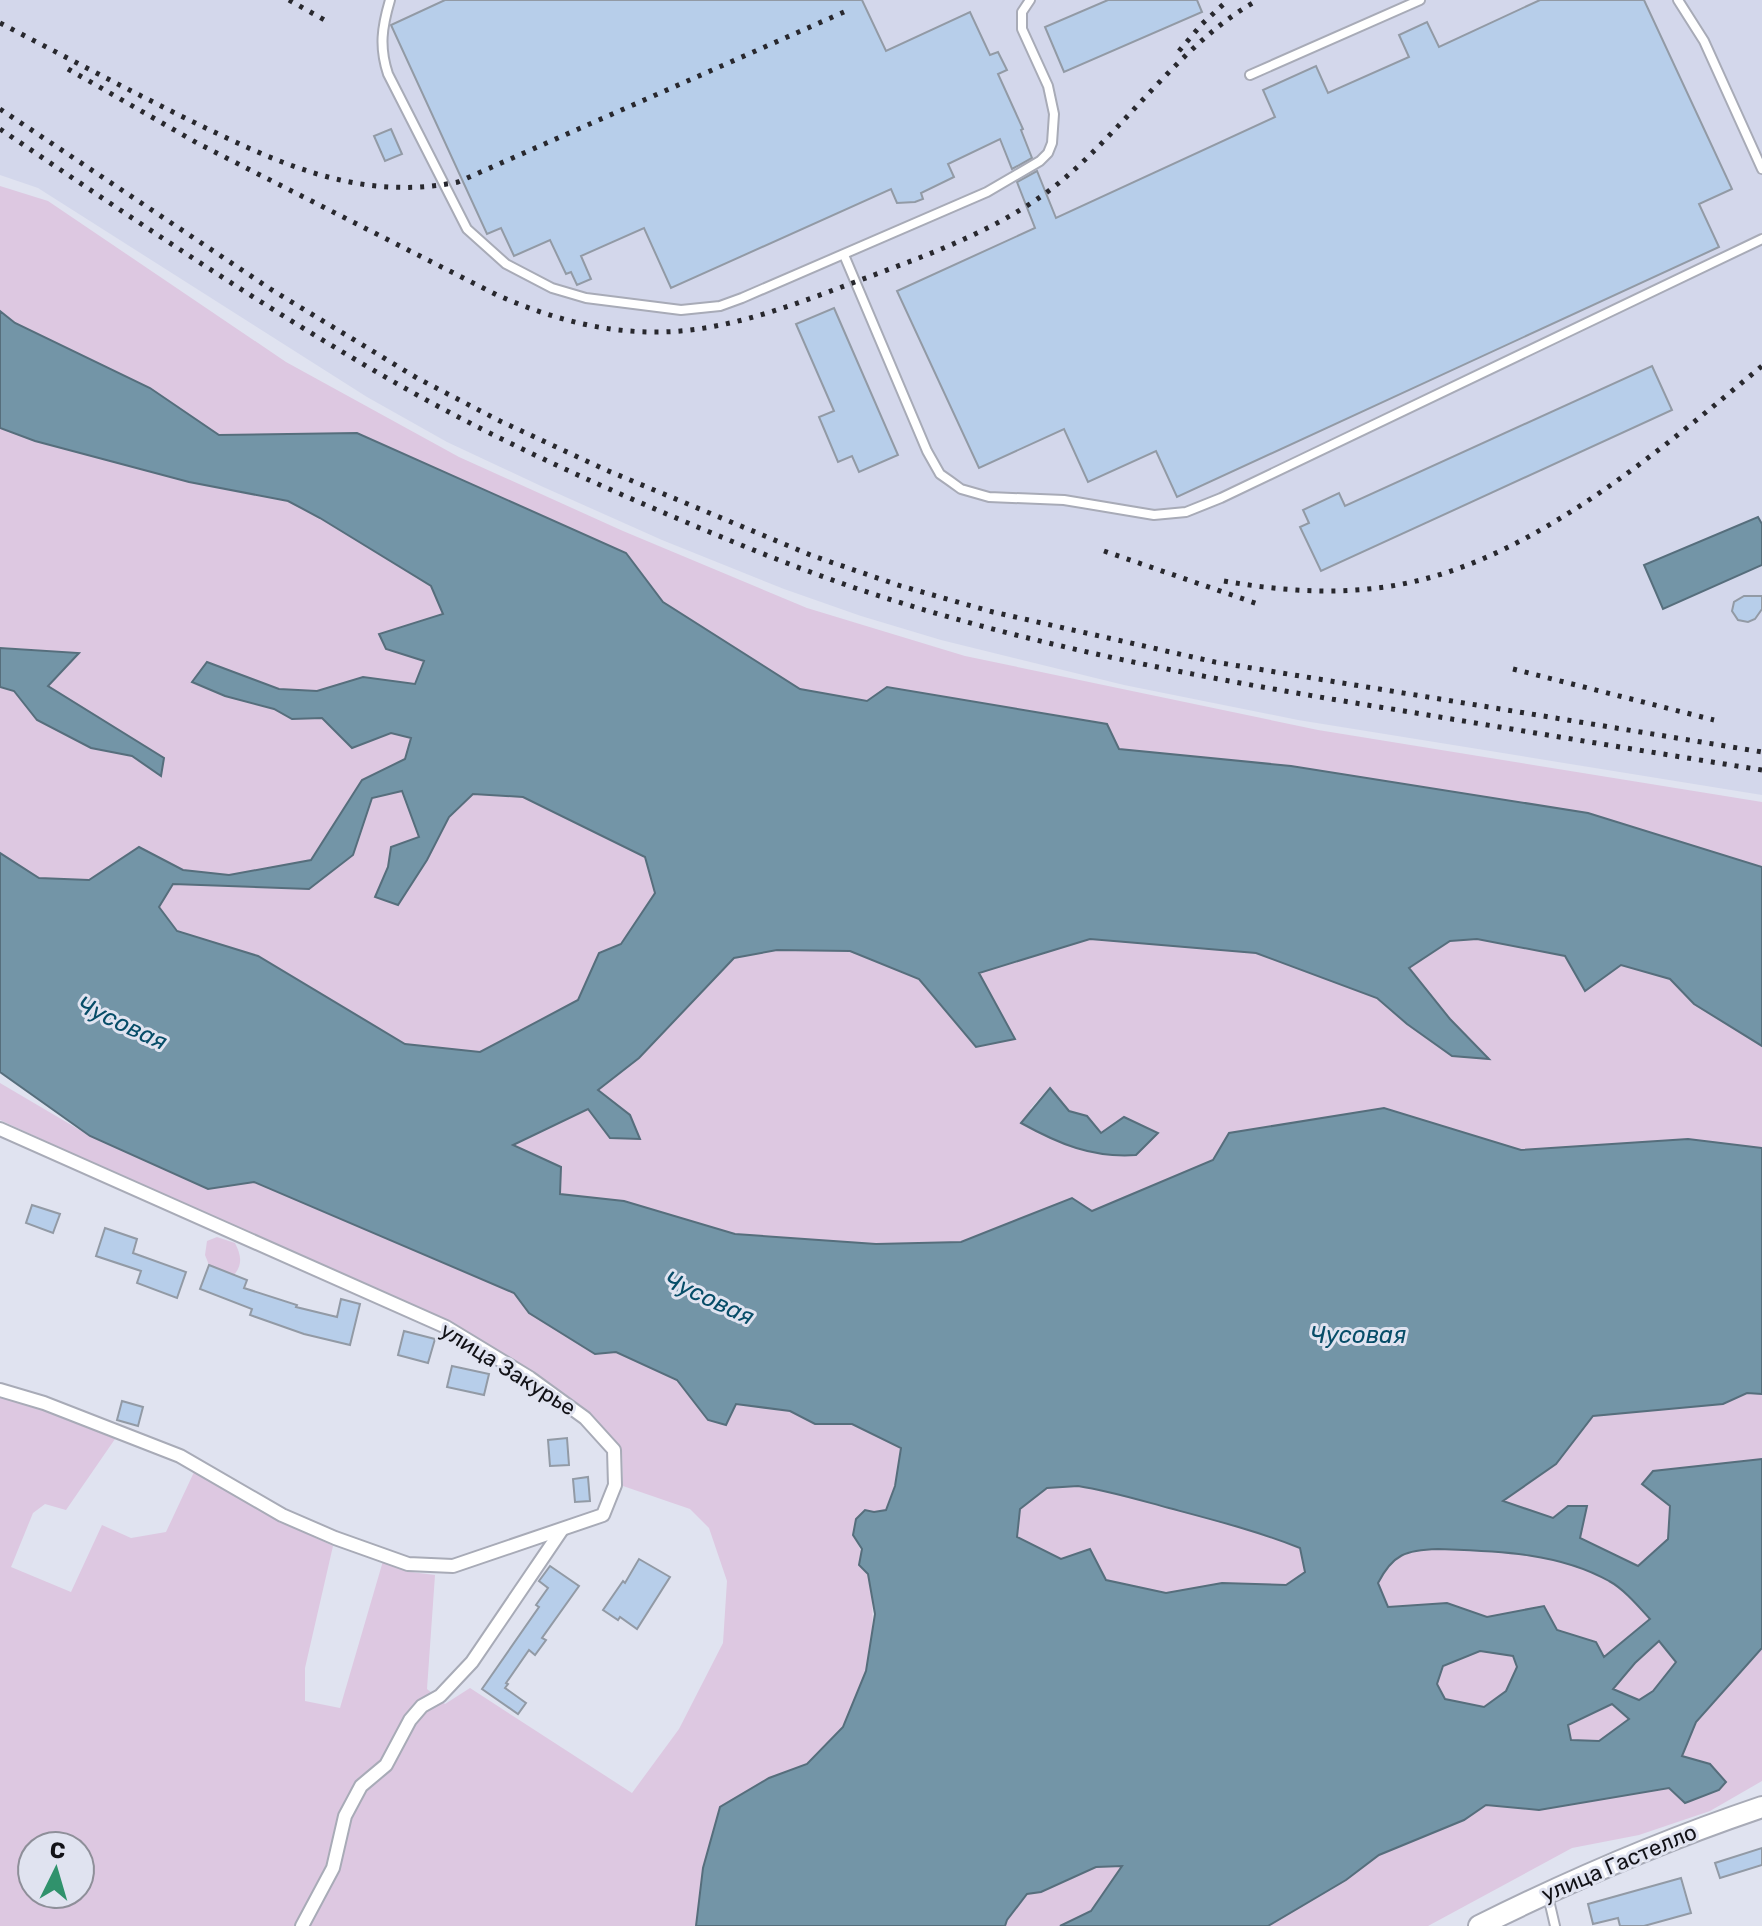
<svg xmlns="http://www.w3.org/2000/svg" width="1762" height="1926" font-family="Rubik,sans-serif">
  <rect width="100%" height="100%" fill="#e0e3f0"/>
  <polygon fill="#d3d7eb" points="0,0 1762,0 1762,795 1298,720 1124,685 941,640 861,616 784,589 662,540 541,486 447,442 367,397 38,188 0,175"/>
  <g fill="#ddc8e1" fill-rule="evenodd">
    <polygon points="0,186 48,201 286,362 459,457 623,531 807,608 965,656 1318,730 1762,802 1762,867 1588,813 1291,766 1119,749 1106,723 887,687 867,701 800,689 663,602 626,553 357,433 219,435 150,388 15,323 0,311"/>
    <polygon points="0,428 35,441 189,482 288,501 320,518 431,586 443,614 386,649 425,661 415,684 363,677 317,691 279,689 208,662 193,682 225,696 274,709 292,719 322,718 352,748 391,733 412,738 406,759 362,780 311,860 229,875 183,870 139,847 89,880 39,878 0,853 0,687 14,691 37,720 91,748 132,756 160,775 164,758 48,686 78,653 0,647"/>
    <polygon points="402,791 419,837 391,847 388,867 375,896 398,905 427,860 449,817 473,794 523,797 645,857 655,892 621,944 599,953 578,1000 480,1052 405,1044 259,956 177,931 159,907 173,884 309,889 353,855 372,798"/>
    <path d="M1090,939l166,14 121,45 30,26 45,32 36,2 -38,-38 -41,-52 41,-27 27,-2 144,26 49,14 24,25 68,42v102l-74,-9 -167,11 -137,-42 -171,52 -122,51 -19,-13 -111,44 -85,2 -141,-10 -111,-33 -64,-7 -48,-49 77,-36 41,6 -33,-25 42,-32 95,-100 43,-8 73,1 69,28 24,27 72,32 -37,-65zM1049,1088l20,23 32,22 -71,-24z"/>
    <path d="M0,1083l90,53 118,53 46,-7 260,111 15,20 66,41 21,-2 61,28 31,40 28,-16 15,1 39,6 25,13h37l49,24 -6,38 -9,24 -12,2 -21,23c39,65 18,184 -45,229 -11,7 -28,9 -40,15 -17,8 -32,19 -48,28l-17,61 -7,58h-696v-530l65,21 50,22 -49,71 -21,-6 -12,9 -22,54 60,25 31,-67 29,13 35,-6 29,-62 71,44 67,32 -28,122v33l35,7 43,-147 28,11 24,3 -8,114 18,15 25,-16 162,105 47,-64 44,-86 4,-62 -18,-53 -19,-19 -67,-23 -1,-35 -31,-32 -127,-85 -464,-214zM32,1846h48v48h-48z"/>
    <path d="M217,1237l18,6c6,12 8,21 -1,32l-25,-10 -4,-10 2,-14z"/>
    <polygon points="1747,1393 1762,1394 1762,1459 1653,1471 1643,1484 1670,1506 1668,1539 1639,1566 1580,1537 1586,1506 1568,1506 1553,1518 1502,1501 1556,1464 1592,1416 1723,1404"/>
    <path d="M1078,1486c32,5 61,14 91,22 46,12 86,22 131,40l5,24 -19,13 -64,-2 -56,10 -60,-13 -89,-43 3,-28 27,-21z"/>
    <path d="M1438,1549c57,2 120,3 171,32 15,8 29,26 41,38l-46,38 -8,-15 -39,-12 -13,-24 -57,11 -40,-14 -58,4 -11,-24c16,-29 28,-33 60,-34z"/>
    <polygon points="1659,1641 1676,1662 1653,1691 1639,1700 1613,1689 1635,1663"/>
    <polygon points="1762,1648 1762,1781 1710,1811 1639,1835 1572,1848 1428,1926 1268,1926 1346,1880 1379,1855 1464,1820 1486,1805 1539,1810 1670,1788 1696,1722"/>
    <polygon points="1481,1651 1513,1656 1517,1667 1506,1691 1484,1707 1445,1699 1437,1684 1443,1666"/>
    <polygon points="1613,1704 1630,1719 1599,1741 1571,1740 1568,1726"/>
    <polygon points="1123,1866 1091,1911 1060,1926 1005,1926 1007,1920 1027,1894 1041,1892 1096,1867"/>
  </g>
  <g fill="#7395a7" stroke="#566e7c" stroke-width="2" fill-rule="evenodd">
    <path d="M0,311l15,12 135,65 69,47 138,-2 269,120 37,49 137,87 67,12 20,-14 220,37 12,25 172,17 297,47 174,54v179l-68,-42 -24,-25 -49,-14 -36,26 -20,-35 -88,-17 -27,2 -41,27 41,51 39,40 -37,-3 -45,-32 -30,-26 -121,-45 -166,-14 -111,34 36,66 -39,8 -57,-68 -69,-28 -73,-1 -43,8 -95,100 -41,32 32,25 10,24 -30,-1 -22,-29 -75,36 48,22 -1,27 64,7 111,33 141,10 85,-2 111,-44 20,13 121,-51 16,-27 155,-25 137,42 167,-11 74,9v246l-15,-1 -24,11 -130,12 -37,48 -53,37 50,17 15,-12h19l-7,32 58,28 30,-27 2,-33 -28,-22 11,-13 109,-12v189l-66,74 -14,34 28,8 16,18 -7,8 -34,13 -16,-15 -130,22 -53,-5 -22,15 -85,35 -33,25 -78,46h-208l31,-15 31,-45 -26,1 -55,25 -14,2 -20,26 -2,6h-309l7,-58 17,-61 49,-29 38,-14 36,-37 23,-56 9,-57 -7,-40 -9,-9 3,-16 -9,-14 3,-16 9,-9 9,2 12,-2 9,-24 6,-38 -49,-24h-37l-25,-13 -54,-7 -10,21 -18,-5 -31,-40 -61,-28 -21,2 -66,-41 -15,-20 -260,-111 -46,7 -118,-53 -90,-64v-219l39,25 50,2 50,-33 44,23 46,5 82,-15 51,-80 43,-21 6,-21 -20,-5 -39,15 -30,-30 -30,1 -18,-10 -49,-13 -33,-14 15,-20 72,27 38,2 46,-14 52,7 9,-23 -38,-12 -7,-15 64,-20 -12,-28 -111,-68 -32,-17 -99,-19 -154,-41 -35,-13zM402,791l17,46 -28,10 -3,20 -13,30 23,8 29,-45 22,-43 24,-23 50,3 122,60 10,36 -34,51 -22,9 -21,47 -98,52 -75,-8 -147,-88 -81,-25 -18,-24 14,-23 136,5 44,-34 19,-57zM1078,1486c32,5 61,14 91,22 45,12 88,23 131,40l5,24 -19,13 -64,-2 -56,10 -60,-13 -16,-31 -29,10 -44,-22 3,-28 27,-21zM1438,1549c57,2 120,3 171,32 15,8 30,26 41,38l-46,38 -8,-15 -39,-12 -13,-24 -57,11 -40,-14 -59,4 -10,-24c15,-29 28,-33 60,-34zM1659,1641l17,21 -23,29 -14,9 -26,-11 22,-26zM1480,1651l33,5 4,11 -11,24 -22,16 -39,-8 -8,-15 6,-18zM1612,1704l17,15 -30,22 -28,-1 -3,-15z"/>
    <polygon points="1758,517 1762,524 1762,565 1663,609 1644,565"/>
    <polygon points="0,648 79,653 48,686 164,758 161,776 132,756 91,748 37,720 14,691 0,687"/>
    <path d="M1050,1088l19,23 18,5 14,17 23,-16 34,16 -22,22c-44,3 -77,-11 -115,-32z"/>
  </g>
  <g fill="#b7ceea" stroke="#929aa5" stroke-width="2">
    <polygon points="445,0 862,0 886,51 970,12 990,55 998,52 1007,70 998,74 1023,129 1021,130 1032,158 1012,169 1000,139 948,164 954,177 921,193 923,199 915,202 897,203 891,189 671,288 644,228 581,256 591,279 577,285 571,272 566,274 550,240 514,256 501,228 487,234 391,25"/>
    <polygon points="1108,0 1197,0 1202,12 1064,72 1045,27"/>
    <polygon points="1540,0 1644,0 1732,189 1699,204 1719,247 1177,497 1156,451 1088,482 1064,429 979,468 897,291 1035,228 1017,182 1037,171 1056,218 1275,117 1263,90 1316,66 1328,93 1409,57 1399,35 1427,22 1439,47"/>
    <polygon points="391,129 402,154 385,161 374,136"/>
    <polygon points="834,308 898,455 859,472 852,456 838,462 819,417 834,411 796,324"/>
    <polygon points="1652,366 1672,410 1321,571 1300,527 1309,523 1303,510 1339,493 1345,506"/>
    <polygon points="1744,596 1762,596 1762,609 1755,619 1748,622 1738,620 1732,611 1734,602"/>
    <polygon points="32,1205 60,1214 53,1233 26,1223"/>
    <polygon points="105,1228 137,1239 133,1253 186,1272 177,1298 137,1283 141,1271 96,1256"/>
    <polygon points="209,1265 247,1280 244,1288 297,1305 296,1307 337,1317 341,1299 360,1304 350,1345 304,1334 250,1315 252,1309 200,1289"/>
    <polygon points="404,1331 435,1339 428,1363 398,1355"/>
    <polygon points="452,1366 489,1374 484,1395 447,1387"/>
    <polygon points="122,1401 143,1407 138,1426 117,1420"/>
    <polygon points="567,1438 569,1465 550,1466 548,1440"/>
    <polygon points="588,1477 590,1501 575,1502 573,1479"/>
    <polygon points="639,1559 670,1577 637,1629 620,1617 618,1620 603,1610 623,1581 625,1583"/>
    <polygon points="550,1566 579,1586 542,1638 546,1640 535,1655 529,1650 506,1683 508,1684 505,1688 526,1703 518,1714 482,1689 539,1607 536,1605 548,1588 539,1581"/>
    <polygon points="1762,1848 1762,1865 1720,1878 1715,1863"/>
    <polygon points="1681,1878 1691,1913 1644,1926 1620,1926 1618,1918 1593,1924 1588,1904"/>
  </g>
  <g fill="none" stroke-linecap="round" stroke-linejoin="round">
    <defs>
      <g id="service">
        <path d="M390,0c-8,27 -11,47 -2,74l79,155 39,35 46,24 34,10 95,12 39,-4 22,-8 245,-106 53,-31 8,-8 4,-10 2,-29 -6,-28 -26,-57v-17l8,-12"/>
        <polyline points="1678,0 1704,41 1762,169"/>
        <polyline points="1250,75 1420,0"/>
        <polyline points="844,255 927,451 940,474 950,481 961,489 989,497 1064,500 1154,515 1186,512 1221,498 1762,239"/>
        <polyline points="1548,1896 1555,1926"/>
      </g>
      <g id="pedestrian">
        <polyline points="0,1129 446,1327 530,1378 585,1418 614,1450 615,1485 603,1515 453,1566 408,1564 335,1538 282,1515 180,1456 44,1403 0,1390"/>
        <polyline points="302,1926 333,1868 345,1816 361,1786 386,1765 410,1720 422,1706 440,1696 472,1662 561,1531"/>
      </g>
      <path id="tertiary" d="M1479,1926c92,-46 185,-86 283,-119"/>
    </defs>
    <use href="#service" stroke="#a8abb7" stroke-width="12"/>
    <use href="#pedestrian" stroke="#a8abb7" stroke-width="16"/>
    <use href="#tertiary" stroke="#a8abb7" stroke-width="24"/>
    <use href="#service" stroke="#fff" stroke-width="8"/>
    <use href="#pedestrian" stroke="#fff" stroke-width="12"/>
    <use href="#tertiary" stroke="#fff" stroke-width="20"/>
    <g stroke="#28282e" stroke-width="5" stroke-dasharray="4 8" stroke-linecap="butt">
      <polyline points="289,0 328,22"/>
      <path d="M0,23c60,31 119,62 179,92 91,44 175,88 279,67l386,-170"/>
      <polyline points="1179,51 1202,24 1228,0"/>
      <path d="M68,69l129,74 300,152c53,23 105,38 164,37 66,-1 132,-27 194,-50 72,-27 152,-54 211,-105 62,-53 121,-139 192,-177"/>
      <polyline points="0,109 272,290 417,378 500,421 606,470 813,556 901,586 993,612 1215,662 1762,752"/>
      <path d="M0,129c135,91 269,183 410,262 70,39 142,73 215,105 76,33 152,65 230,92 179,60 364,93 549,123 119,20 239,40 358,59"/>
      <polyline points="1104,551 1258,604"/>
      <path d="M1224,581c62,11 126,15 188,1 127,-28 251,-134 350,-216"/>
      <polyline points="1513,669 1714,720"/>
    </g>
  </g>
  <g text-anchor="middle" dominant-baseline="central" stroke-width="6" stroke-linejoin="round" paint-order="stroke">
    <g font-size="22" fill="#121217" stroke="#e0e3f0">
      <text transform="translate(508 1369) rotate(32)">улица Закурье</text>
      <text transform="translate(1619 1863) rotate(-23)">улица Гастелло</text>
    </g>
    <g font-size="24" font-style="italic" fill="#074d68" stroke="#e0e3f0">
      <text transform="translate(122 1023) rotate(25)">Чусовая</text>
      <text transform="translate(709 1298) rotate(25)">Чусовая</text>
      <text x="1358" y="1335">Чусовая</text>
    </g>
  </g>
  <g transform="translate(56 1870) rotate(5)"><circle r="38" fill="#e0e3f0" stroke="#8e8f99" stroke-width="2"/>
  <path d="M0-6L14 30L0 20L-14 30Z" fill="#30926c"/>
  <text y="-12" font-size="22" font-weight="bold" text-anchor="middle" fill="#121217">С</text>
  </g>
</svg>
